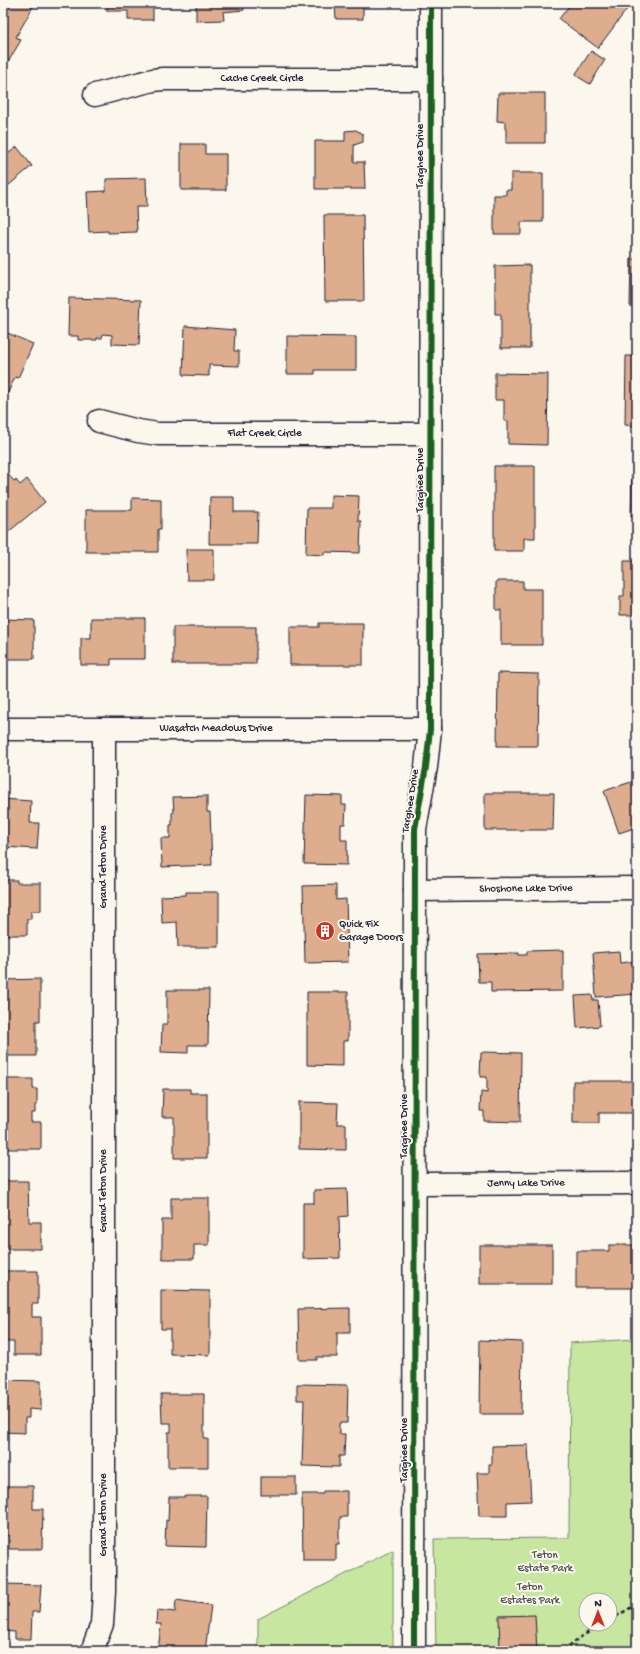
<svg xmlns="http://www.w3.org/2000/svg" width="640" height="1654" font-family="'Gochi Hand',sans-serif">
  <rect width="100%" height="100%" fill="#fbf7ec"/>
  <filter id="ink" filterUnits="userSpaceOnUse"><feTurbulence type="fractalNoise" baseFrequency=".025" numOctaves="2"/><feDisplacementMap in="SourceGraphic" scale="8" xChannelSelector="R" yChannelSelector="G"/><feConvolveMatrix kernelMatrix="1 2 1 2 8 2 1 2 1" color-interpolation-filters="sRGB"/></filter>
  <g filter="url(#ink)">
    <g fill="#c7e7a0" stroke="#74846e" fill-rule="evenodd">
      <path d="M637,1339v312h-201l-2,-112 135,-1 1,-195zM586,1600h24v24h-24z"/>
      <polygon points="393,1550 393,1651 258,1651 258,1619"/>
    </g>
    <g fill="#ddad8e" stroke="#22223b">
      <polygon points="3,3 31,3 34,5 16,37 21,40 8,62 3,59"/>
      <polygon points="107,3 153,3 153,20 128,20 128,11 107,11"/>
      <polygon points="196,3 243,3 244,10 223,12 224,20 196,21"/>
      <polygon points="295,3 363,3 363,19 336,19 335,5 295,5"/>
      <polygon points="571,3 619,3 627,9 598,48 559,19"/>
      <polygon points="591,51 605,60 590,84 575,75"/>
      <polygon points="498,93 545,93 545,143 506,143 506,129 505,129 505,122 497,121"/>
      <polygon points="356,130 363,134 363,142 354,145 354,162 364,162 365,189 315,189 315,141 345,141 345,131"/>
      <polygon points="181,144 205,144 205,154 226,154 226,190 181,190"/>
      <polygon points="17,147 32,166 3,190 3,154 5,156"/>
      <rect x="634" y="161" width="3" height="67"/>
      <polygon points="511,173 543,173 543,222 521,222 521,234 494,234 494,195 506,195 506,190 511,190"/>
      <polygon points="146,178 147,207 136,207 137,232 108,233 108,231 89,232 87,192 106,191 106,179"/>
      <polygon points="324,215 363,215 364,301 325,301"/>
      <polygon points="631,259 637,259 637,307 630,306"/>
      <polygon points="530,265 530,348 501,348 501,314 495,314 495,266"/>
      <polygon points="69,298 141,300 139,345 112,344 112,335 103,334 102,338 97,338 97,340 78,340 78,336 68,336"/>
      <polygon points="185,326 235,330 234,351 239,351 239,366 209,365 209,376 183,375"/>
      <polygon points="3,331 33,344 18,378 15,377 3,404"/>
      <polygon points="287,336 356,337 356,370 315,370 315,374 287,374"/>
      <polygon points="626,356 637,356 637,426 625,425"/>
      <polygon points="495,373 548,374 547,445 508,444 508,421 504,421 504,400 495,400"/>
      <polygon points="494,466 535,466 535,538 524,538 524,551 494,551"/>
      <polygon points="632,469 637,469 637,516 631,516"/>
      <polygon points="4,470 14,481 16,480 20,485 27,479 45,502 7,533 3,528 3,471"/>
      <polygon points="331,495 359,496 358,521 361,521 360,553 324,552 324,555 306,554 307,508 331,508"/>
      <polygon points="210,497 234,497 234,512 258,512 257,544 209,544"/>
      <polygon points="132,498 161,499 161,529 158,529 158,552 86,552 86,510 132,510"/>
      <polygon points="186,549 214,549 214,580 187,580"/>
      <polygon points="624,561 637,561 637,615 620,615 620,596 624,596"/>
      <polygon points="496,581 523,581 523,589 542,589 542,645 501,645 501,610 496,610"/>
      <polygon points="91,618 145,618 145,659 111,659 111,665 81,665 81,638 91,638"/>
      <polygon points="3,619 34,620 34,659 3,659"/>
      <polygon points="319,623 363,623 363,665 290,665 290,627 319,627"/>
      <rect x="173" y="627" width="83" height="37"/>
      <rect x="634" y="651" width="3" height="68"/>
      <polygon points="498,673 539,674 538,746 497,746"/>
      <polygon points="637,780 637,827 619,833 604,791"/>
      <polygon points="485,793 554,793 553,830 485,830"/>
      <polygon points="306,795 342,796 342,805 346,805 345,824 341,824 341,840 347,840 347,865 304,864"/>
      <polygon points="207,796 207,812 210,812 212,865 162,867 161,838 170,838 170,825 172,825 172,813 174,812 173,797"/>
      <polygon points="3,799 31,801 30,823 39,823 37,849 3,847"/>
      <polygon points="3,880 17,880 17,883 41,883 41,911 31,911 31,919 27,919 27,935 3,935"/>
      <polygon points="336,885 336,900 346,899 348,962 305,963 303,886"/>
      <polygon points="186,892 219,892 219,947 178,947 177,922 162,923 161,896 186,895"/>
      <polygon points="563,950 563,991 491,992 491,982 479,982 478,954 519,953 519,955 527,955 527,951"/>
      <polygon points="619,951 620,963 637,961 637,994 596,997 593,953"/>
      <polygon points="40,979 40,1021 36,1021 36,1056 3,1056 3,980"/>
      <polygon points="167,990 209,990 208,1045 188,1045 188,1053 161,1052 162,1024 167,1024"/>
      <polygon points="307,992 348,992 348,1041 343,1041 343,1066 307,1065"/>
      <polygon points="592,995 593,1000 598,1000 600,1026 577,1028 575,996"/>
      <polygon points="481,1052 521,1053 520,1122 484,1121 484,1111 480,1111 481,1092 487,1093 487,1077 480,1077"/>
      <polygon points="3,1079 33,1079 33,1089 37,1089 37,1105 35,1105 35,1113 31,1113 31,1122 41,1122 41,1149 3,1149"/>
      <polygon points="573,1081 637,1081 637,1113 599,1113 599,1123 573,1123"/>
      <polygon points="163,1089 190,1089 190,1093 207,1093 207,1158 174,1158 174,1117 162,1117"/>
      <polygon points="299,1102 338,1103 337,1124 346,1124 346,1150 299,1149"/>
      <polygon points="3,1181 28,1181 29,1222 41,1222 41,1249 3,1249"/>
      <polygon points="347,1189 348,1216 339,1217 340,1258 303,1259 303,1203 314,1203 314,1190"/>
      <polygon points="171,1198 209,1198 209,1245 194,1245 194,1259 162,1259 162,1220 171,1220"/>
      <rect x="479" y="1245" width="73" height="39"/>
      <polygon points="609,1245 634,1245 634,1248 637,1248 637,1288 576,1288 576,1251 609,1251"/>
      <polygon points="3,1271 38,1271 38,1304 32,1304 32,1317 41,1317 41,1355 14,1355 14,1342 3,1342"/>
      <polygon points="161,1290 210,1291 210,1355 170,1354 170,1329 161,1329"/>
      <polygon points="350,1308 350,1333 337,1333 337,1357 317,1357 317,1360 299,1360 298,1309"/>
      <polygon points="480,1340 522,1342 521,1414 479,1414"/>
      <polygon points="3,1380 41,1381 41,1410 29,1409 29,1418 25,1418 25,1433 3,1432"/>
      <polygon points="297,1384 348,1385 347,1423 339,1423 339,1434 345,1434 344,1456 339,1456 339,1467 302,1466 304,1400 297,1400"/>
      <polygon points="161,1394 204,1394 204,1439 208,1439 208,1467 168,1467 168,1432 171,1432 171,1423 162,1423"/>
      <polygon points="528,1445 531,1501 507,1502 507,1516 479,1516 477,1473 489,1473 489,1464 492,1464 492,1446"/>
      <rect x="261" y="1477" width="35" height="18"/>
      <polygon points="3,1486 33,1486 33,1509 43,1509 42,1549 9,1549 9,1535 3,1535"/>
      <polygon points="323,1491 347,1491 347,1517 340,1517 340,1529 339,1529 339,1544 336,1544 336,1560 303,1560 302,1494 323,1494"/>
      <polygon points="185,1496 207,1496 206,1547 165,1546 166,1520 168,1521 169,1497 185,1497"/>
      <polygon points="3,1584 41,1585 39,1612 32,1612 31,1639 15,1639 15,1632 3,1631"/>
      <polygon points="176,1600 211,1605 205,1651 185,1649 185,1651 158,1651 161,1624 156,1624 157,1610 175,1612"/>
      <polygon points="535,1615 537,1651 500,1651 499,1616"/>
    </g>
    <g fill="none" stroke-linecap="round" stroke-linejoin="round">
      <defs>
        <g id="minor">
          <path id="s1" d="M95,95l58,-15 10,-1h268"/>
          <path id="s2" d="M99,421l39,10 20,3h273"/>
          <path id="s3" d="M3,729h427"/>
          <path id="s4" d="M415,890l222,-2"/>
          <path id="s5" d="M415,1184l222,-1"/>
          <polyline points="92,1651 102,1624 104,1591 104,729"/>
          <polyline points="414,1651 415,829 426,767 430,729 431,3"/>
        </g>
      </defs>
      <use href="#minor" stroke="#22223b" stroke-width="25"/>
      <g stroke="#22223b" stroke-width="2.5" stroke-dasharray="4 3" stroke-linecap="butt">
        <polyline points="610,1620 637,1604"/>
        <polyline points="537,1648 541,1651"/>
        <polyline points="563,1651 579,1638 602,1624"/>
      </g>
      <use href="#minor" stroke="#fbf7ec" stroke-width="22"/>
      <defs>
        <polyline id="cycleway" points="414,1651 415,829 426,767 430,729 431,3"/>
      </defs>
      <use href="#cycleway" stroke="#fbf7ec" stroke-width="8"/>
      <use href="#cycleway" stroke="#1b5e20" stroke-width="6"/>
    </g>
  </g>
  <defs>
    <symbol id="building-disc" viewBox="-11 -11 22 22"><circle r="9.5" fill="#c8321e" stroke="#fbf7ec"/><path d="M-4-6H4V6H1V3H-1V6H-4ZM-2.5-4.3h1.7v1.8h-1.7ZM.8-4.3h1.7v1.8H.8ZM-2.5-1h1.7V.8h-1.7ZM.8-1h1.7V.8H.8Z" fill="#fff"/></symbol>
  </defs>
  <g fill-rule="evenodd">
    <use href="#building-disc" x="314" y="920" width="22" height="22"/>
  </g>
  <g text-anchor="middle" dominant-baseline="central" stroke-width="4" stroke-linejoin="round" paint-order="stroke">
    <g font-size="11" fill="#22223b" stroke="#fbf7ec">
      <text stroke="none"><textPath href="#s1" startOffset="169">Cache Creek Circle</textPath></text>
      <text transform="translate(421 156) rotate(-90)">Targhee Drive</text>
      <text stroke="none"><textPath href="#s2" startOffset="167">Flat Creek Circle</textPath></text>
      <text transform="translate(421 480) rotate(-90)">Targhee Drive</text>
      <text stroke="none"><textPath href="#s3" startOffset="213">Wasatch Meadows Drive</textPath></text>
      <text transform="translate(411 801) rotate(-81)">Targhee Drive</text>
      <text transform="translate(104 867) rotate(-90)">Grand Teton Drive</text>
      <text stroke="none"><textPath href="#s4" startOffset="111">Shoshone Lake Drive</textPath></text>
      <text transform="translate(405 1126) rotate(-90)">Targhee Drive</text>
      <text stroke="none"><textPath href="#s5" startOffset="111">Jenny Lake Drive</textPath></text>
      <text transform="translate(104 1191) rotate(-90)">Grand Teton Drive</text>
      <text transform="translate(405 1450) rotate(-90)">Targhee Drive</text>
      <text transform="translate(104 1515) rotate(-90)">Grand Teton Drive</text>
    </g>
    <g font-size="11" fill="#22223b" stroke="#fbf7ec" text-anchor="start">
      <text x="339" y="925">Quick Fix<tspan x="339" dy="13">Garage Doors</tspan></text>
    </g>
    <g font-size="11" fill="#4b5354" stroke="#fbf7ec">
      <text x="545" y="1556">Teton<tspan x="545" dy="13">Estate Park</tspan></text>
      <text x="530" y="1588">Teton<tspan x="530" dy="13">Estates Park</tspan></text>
    </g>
  </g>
  <rect width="640" height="1654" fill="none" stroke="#fbf7ec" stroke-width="16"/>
  <rect x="8" y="8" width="624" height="1638" fill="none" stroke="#22223b" stroke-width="1.5" filter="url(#ink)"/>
  <g transform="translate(598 1612)"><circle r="19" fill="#fbf7ec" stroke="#a4a2a5"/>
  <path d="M0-3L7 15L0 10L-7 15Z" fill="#c8321e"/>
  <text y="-6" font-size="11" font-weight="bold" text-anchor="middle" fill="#22223b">N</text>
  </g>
</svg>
